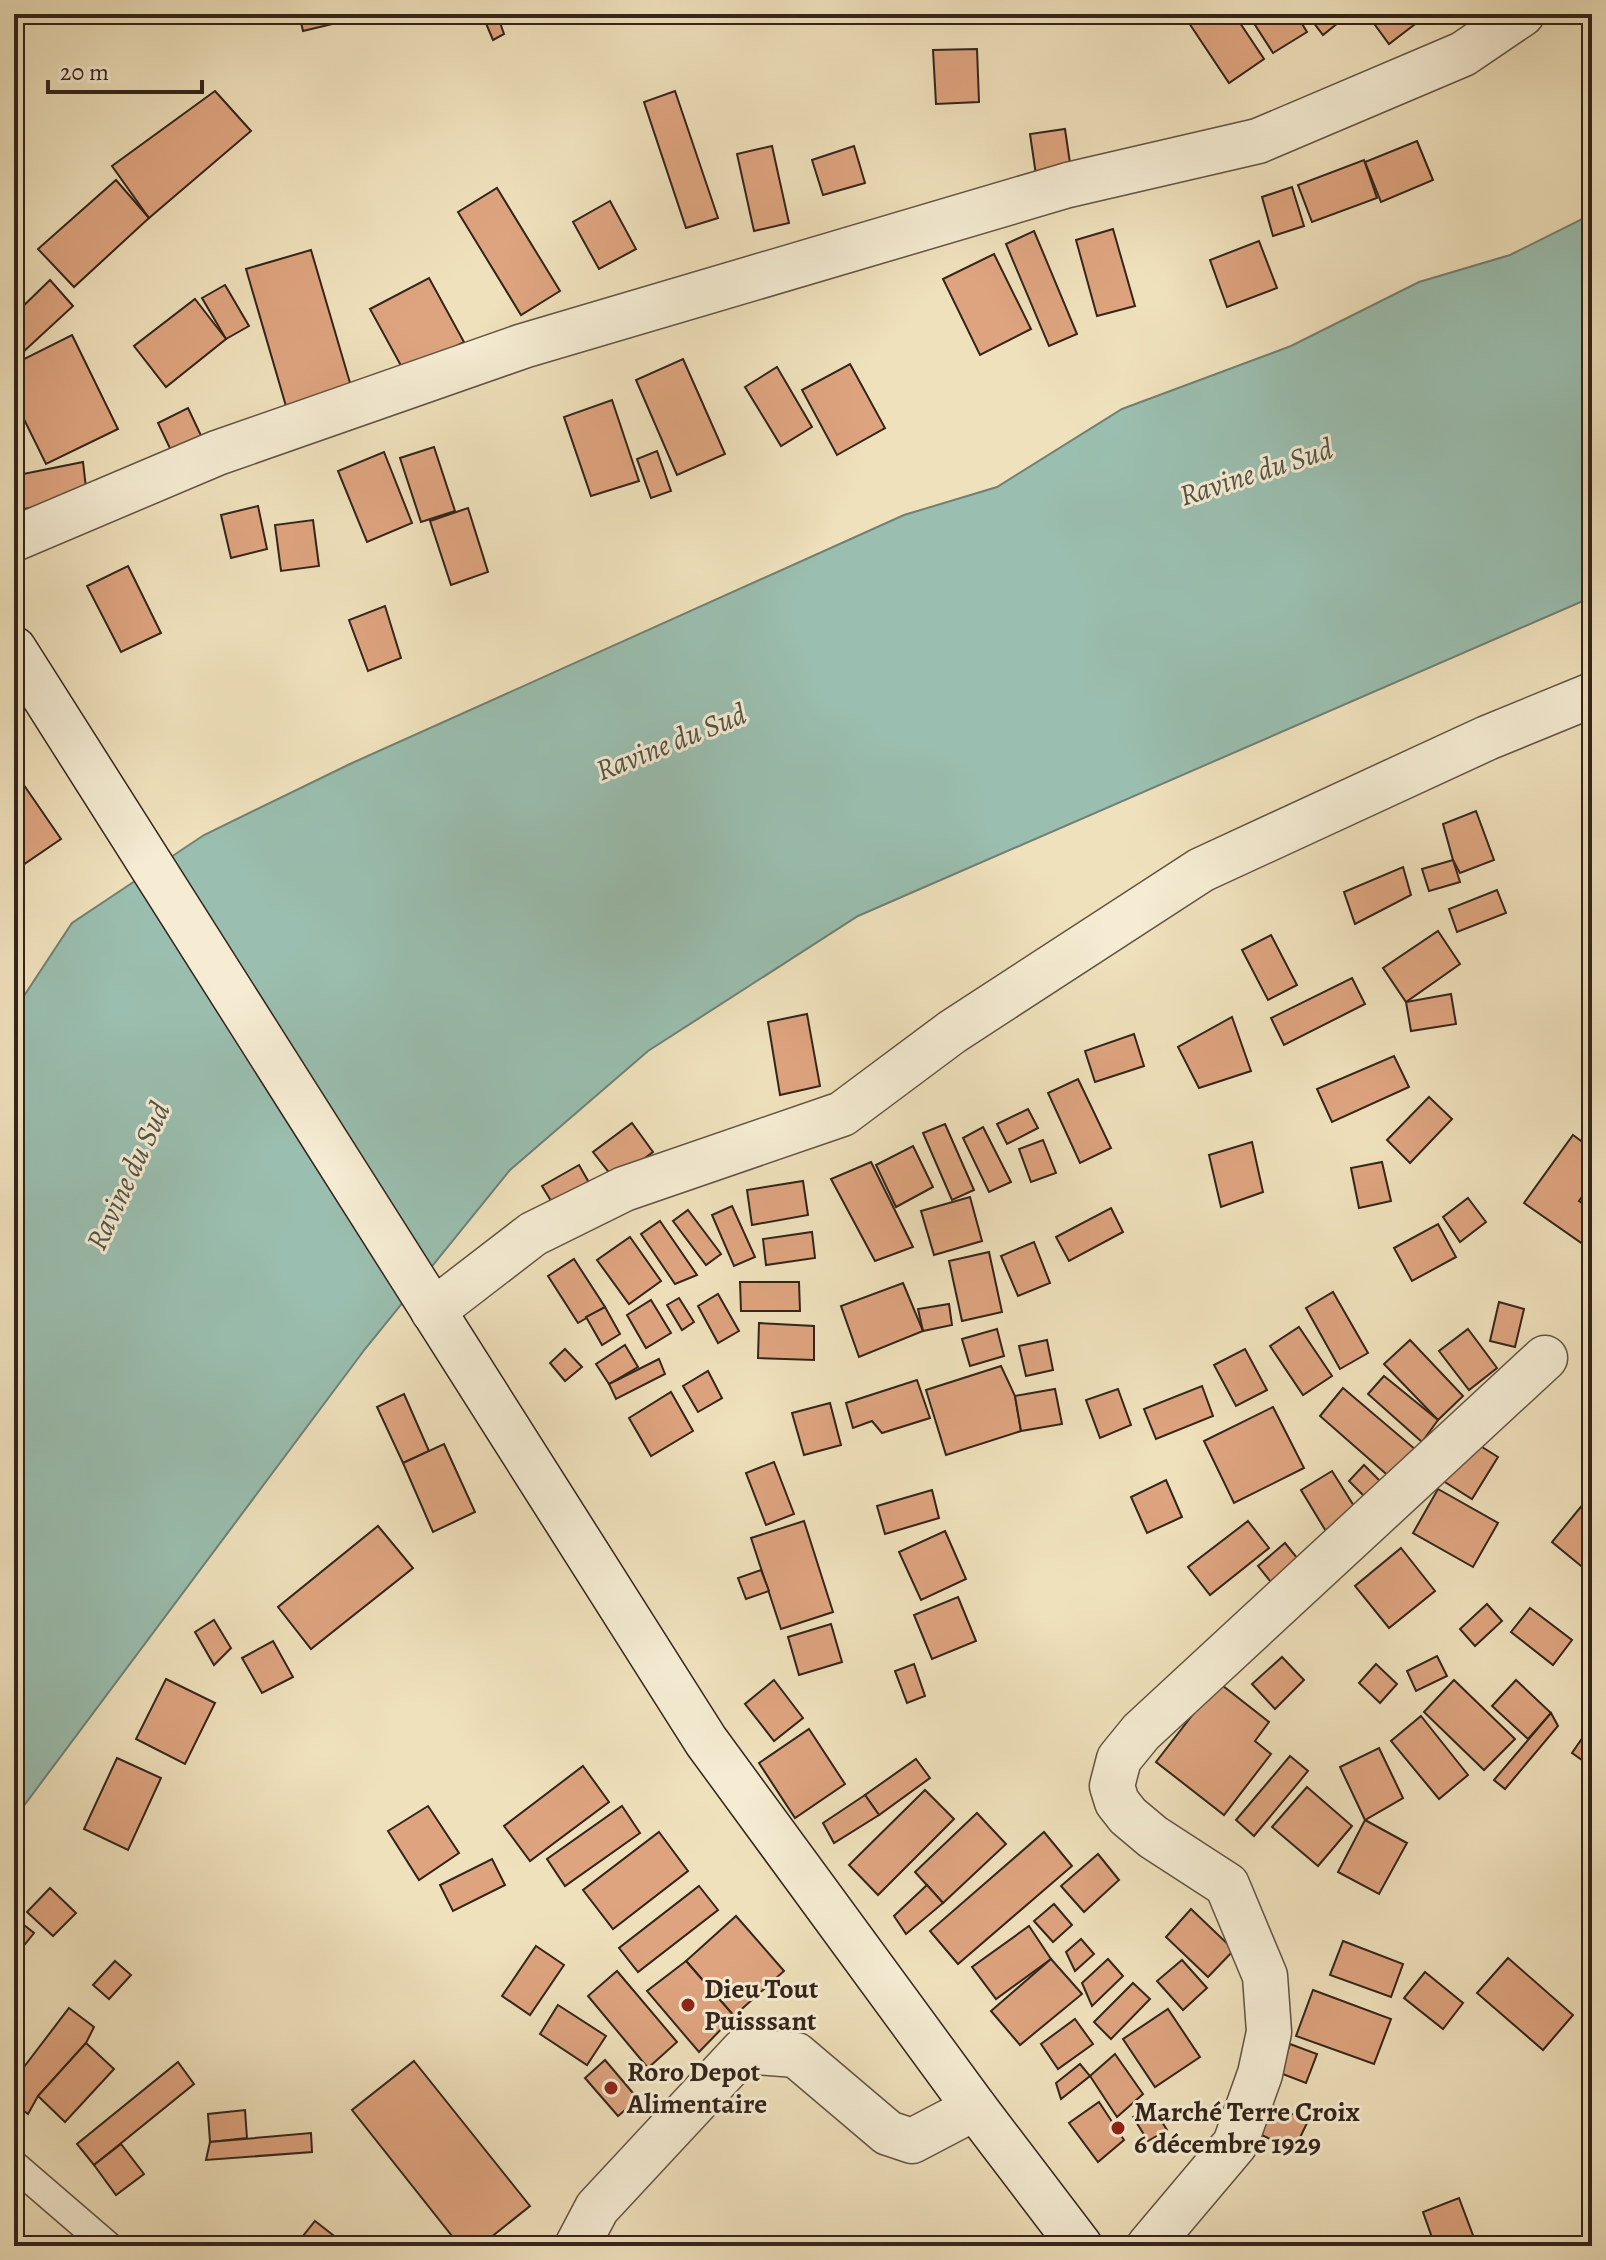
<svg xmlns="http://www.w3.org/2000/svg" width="1606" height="2260" font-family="Alegreya,serif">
  <rect width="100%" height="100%" fill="#efe1bc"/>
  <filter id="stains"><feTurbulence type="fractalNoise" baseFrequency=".0025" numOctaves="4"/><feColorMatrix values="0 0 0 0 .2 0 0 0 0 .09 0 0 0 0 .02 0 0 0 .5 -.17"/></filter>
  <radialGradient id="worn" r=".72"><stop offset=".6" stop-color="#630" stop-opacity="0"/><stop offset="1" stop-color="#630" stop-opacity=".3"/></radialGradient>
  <polygon fill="#9abeaf" stroke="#718074" stroke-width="2" points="1592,214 1592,597 858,916 648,1051 510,1170 365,1349 14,1819 14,1011 72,923 204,835 350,764 904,515 997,487 1122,409 1291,346 1419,282 1510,255"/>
  <g fill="#dea47f" stroke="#33241b" stroke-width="2">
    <polygon points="299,14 374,14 303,31"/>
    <polygon points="482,14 497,14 504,34 493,40"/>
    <polygon points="1183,14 1234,14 1264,59 1229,83"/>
    <polygon points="1248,14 1296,14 1307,32 1273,53"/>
    <polygon points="1307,14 1349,14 1323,35"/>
    <polygon points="1367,14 1426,14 1427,15 1389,44"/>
    <polygon points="977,49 979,102 936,104 933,50"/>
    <polygon points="215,91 251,131 149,218 112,166"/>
    <polygon points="675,91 718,218 686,228 644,102"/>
    <polygon points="1065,129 1071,170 1036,175 1030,134"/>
    <polygon points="1417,141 1433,180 1381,202 1365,162"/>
    <polygon points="772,146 789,223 754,231 737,154"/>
    <polygon points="854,146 865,183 823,195 812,160"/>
    <polygon points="1364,160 1377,198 1312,222 1298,185"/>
    <polygon points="116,180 149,218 74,287 38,249"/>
    <polygon points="1292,187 1304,226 1273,236 1262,197"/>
    <polygon points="497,188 560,291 521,315 458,212"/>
    <polygon points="610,201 636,249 599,269 573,222"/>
    <polygon points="1113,229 1135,306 1097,316 1076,240"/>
    <polygon points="1034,231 1077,334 1049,346 1006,244"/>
    <polygon points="1259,241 1277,288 1227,307 1210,260"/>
    <polygon points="311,250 353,393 288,413 246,269"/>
    <polygon points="994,254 1031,329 980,355 943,279"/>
    <polygon points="429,278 464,342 405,373 370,309"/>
    <polygon points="50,280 73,306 22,353 14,343 14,315"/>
    <polygon points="225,285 249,326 226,339 202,298"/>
    <polygon points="195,299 226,339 166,387 134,346"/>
    <polygon points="72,335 118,429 46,464 14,399 14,364"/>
    <polygon points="683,359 725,454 677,475 636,380"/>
    <polygon points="850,364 885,428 837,455 802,390"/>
    <polygon points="777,367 812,427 781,446 745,387"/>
    <polygon points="612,400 639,481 591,496 564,417"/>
    <polygon points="188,408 205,444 175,459 158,423"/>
    <polygon points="434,447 455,511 421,522 400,458"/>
    <polygon points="657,451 671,491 651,498 637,459"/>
    <polygon points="384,452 412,523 367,542 338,471"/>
    <polygon points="83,462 87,497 24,509 18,475"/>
    <polygon points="258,506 267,549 231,558 221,515"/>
    <polygon points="468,508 488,572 451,585 430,521"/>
    <polygon points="313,520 319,566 281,571 275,525"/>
    <polygon points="128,566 161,633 121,652 87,586"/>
    <polygon points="385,606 401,658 368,671 349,620"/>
    <polygon points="19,778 61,839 14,871 14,782"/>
    <polygon points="1476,811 1494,860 1460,873 1453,860 1443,824"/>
    <polygon points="1453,860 1460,882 1429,891 1422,869"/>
    <polygon points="1403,867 1411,895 1355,924 1344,892"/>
    <polygon points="1497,890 1506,913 1457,932 1449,909"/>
    <polygon points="1438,931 1460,964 1406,1002 1383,968"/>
    <polygon points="1271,935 1297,985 1268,1000 1242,950"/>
    <polygon points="1352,978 1365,1004 1284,1045 1271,1018"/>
    <polygon points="1451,994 1456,1024 1411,1031 1406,1002"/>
    <polygon points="807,1014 820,1086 780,1095 768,1022"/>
    <polygon points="1232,1017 1251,1071 1199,1088 1178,1047"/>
    <polygon points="1134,1034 1144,1066 1095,1082 1085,1051"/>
    <polygon points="1394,1056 1409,1087 1332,1122 1317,1089"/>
    <polygon points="1078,1079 1111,1148 1080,1163 1048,1093"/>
    <polygon points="1429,1097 1452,1119 1410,1163 1387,1140"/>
    <polygon points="1028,1109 1038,1128 1007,1144 997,1124"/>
    <polygon points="632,1123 653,1152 615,1180 593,1152"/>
    <polygon points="945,1124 974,1190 952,1200 923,1133"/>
    <polygon points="983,1127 1011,1182 989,1192 963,1138"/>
    <polygon points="1573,1135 1592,1149 1592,1183 1579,1201 1592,1210 1592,1246 1590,1249 1524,1203"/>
    <polygon points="1043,1140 1056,1173 1031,1182 1019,1149"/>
    <polygon points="1252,1142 1263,1192 1221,1207 1209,1155"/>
    <polygon points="913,1146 933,1187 896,1207 876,1165"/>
    <polygon points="871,1162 913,1247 875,1261 831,1179"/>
    <polygon points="1382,1162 1391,1201 1359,1208 1351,1168"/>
    <polygon points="579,1165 592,1188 556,1209 542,1186"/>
    <polygon points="803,1181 808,1215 752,1225 747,1190"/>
    <polygon points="970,1197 982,1241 934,1255 921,1211"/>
    <polygon points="1468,1198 1486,1222 1460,1242 1443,1217"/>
    <polygon points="732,1206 755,1257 734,1266 712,1215"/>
    <polygon points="1111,1208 1123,1232 1069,1261 1056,1237"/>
    <polygon points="688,1210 721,1254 706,1265 673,1221"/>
    <polygon points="660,1221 697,1275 675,1284 641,1234"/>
    <polygon points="1438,1224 1456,1257 1412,1281 1394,1248"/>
    <polygon points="812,1232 815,1258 766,1265 763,1239"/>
    <polygon points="630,1237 661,1281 629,1304 597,1260"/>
    <polygon points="1034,1242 1050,1283 1018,1296 1001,1256"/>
    <polygon points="989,1252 1002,1312 962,1321 949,1261"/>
    <polygon points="574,1259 605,1307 578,1323 548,1276"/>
    <polygon points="740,1282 799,1282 800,1311 741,1311"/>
    <polygon points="903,1283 923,1331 859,1357 841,1306"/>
    <polygon points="1333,1292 1368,1353 1340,1369 1306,1308"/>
    <polygon points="718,1294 739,1331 718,1343 698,1306"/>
    <polygon points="679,1298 694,1322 682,1330 667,1305"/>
    <polygon points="651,1300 671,1333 646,1348 627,1315"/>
    <polygon points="1499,1302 1524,1309 1515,1347 1490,1341"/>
    <polygon points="949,1304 952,1325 923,1331 918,1309"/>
    <polygon points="605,1307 620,1334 602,1345 586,1317"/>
    <polygon points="759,1323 814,1326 814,1360 758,1358"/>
    <polygon points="1299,1327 1332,1376 1303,1395 1270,1346"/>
    <polygon points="997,1329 1004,1356 970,1366 962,1339"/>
    <polygon points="1468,1329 1497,1368 1469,1390 1439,1351"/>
    <polygon points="1047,1340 1053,1370 1026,1376 1019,1346"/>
    <polygon points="1410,1340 1463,1396 1438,1420 1384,1364"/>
    <polygon points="625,1345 638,1367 609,1384 596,1364"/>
    <polygon points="565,1349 582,1367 565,1381 550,1363"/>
    <polygon points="1245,1349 1267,1390 1236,1406 1214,1365"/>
    <polygon points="659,1359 665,1374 616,1399 609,1384"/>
    <polygon points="1001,1366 1015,1396 1021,1431 946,1455 926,1390"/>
    <polygon points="708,1371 722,1398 698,1412 683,1386"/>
    <polygon points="1384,1376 1438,1420 1422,1442 1368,1394"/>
    <polygon points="917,1380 930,1418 882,1433 872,1421 853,1428 846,1403"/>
    <polygon points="1202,1386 1213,1416 1156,1439 1144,1409"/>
    <polygon points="1343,1388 1416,1450 1392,1479 1320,1416"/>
    <polygon points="1055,1389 1062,1424 1021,1431 1015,1396"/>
    <polygon points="1118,1389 1131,1425 1100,1438 1086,1400"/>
    <polygon points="671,1392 693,1431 651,1456 629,1418"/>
    <polygon points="404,1394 429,1451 403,1463 377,1407"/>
    <polygon points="830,1403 841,1445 804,1455 792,1413"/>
    <polygon points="1273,1407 1304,1468 1234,1503 1204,1441"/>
    <polygon points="1466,1437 1498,1457 1472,1499 1440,1479"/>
    <polygon points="444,1444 475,1512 433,1532 403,1463"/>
    <polygon points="774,1462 794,1514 766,1525 746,1473"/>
    <polygon points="1364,1465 1382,1483 1367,1499 1349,1481"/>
    <polygon points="1332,1471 1359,1514 1327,1533 1301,1490"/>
    <polygon points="1166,1480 1182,1517 1147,1533 1131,1497"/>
    <polygon points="1438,1489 1498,1523 1473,1567 1413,1533"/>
    <polygon points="932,1490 939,1518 885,1534 877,1506"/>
    <polygon points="1584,1503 1592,1510 1592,1575 1552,1542"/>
    <polygon points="804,1521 833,1612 781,1629 751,1538"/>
    <polygon points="1248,1521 1269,1548 1210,1595 1188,1567"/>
    <polygon points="378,1526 413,1568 311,1649 278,1607"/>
    <polygon points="945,1531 966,1579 921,1600 899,1552"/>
    <polygon points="1285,1543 1302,1564 1275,1587 1258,1566"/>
    <polygon points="1401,1548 1435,1591 1389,1628 1355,1586"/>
    <polygon points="761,1570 769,1591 746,1599 738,1578"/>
    <polygon points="958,1597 976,1641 932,1659 914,1615"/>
    <polygon points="1487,1604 1502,1621 1475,1646 1460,1629"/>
    <polygon points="1530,1608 1572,1640 1553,1665 1511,1632"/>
    <polygon points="214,1620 231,1648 214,1665 195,1632"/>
    <polygon points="831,1624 842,1662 799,1675 788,1637"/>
    <polygon points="273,1641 293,1677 262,1693 242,1658"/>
    <polygon points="1437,1656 1447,1676 1416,1691 1407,1671"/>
    <polygon points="1282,1657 1304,1680 1275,1709 1252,1684"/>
    <polygon points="914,1664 925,1696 907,1703 895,1671"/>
    <polygon points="1376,1664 1397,1684 1380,1703 1359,1683"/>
    <polygon points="166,1679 215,1703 185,1764 136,1739"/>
    <polygon points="774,1680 803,1718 774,1741 745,1704"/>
    <polygon points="1454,1680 1515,1739 1484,1770 1424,1712"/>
    <polygon points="1516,1680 1551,1713 1528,1739 1492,1706"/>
    <polygon points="1218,1682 1269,1722 1255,1741 1271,1754 1224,1815 1156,1762"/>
    <polygon points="1551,1713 1558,1726 1505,1789 1494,1780"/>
    <polygon points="1421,1716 1468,1775 1439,1799 1391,1741"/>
    <polygon points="1592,1724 1592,1767 1572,1753"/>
    <polygon points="809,1729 845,1784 795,1818 759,1763"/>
    <polygon points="1379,1748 1403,1798 1365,1820 1340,1767"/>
    <polygon points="1290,1756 1308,1771 1254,1836 1236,1820"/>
    <polygon points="117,1758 161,1778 128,1850 84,1829"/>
    <polygon points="916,1759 930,1778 879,1815 865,1795"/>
    <polygon points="583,1766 609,1802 530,1861 504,1826"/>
    <polygon points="1307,1787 1352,1826 1318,1866 1272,1827"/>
    <polygon points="925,1790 954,1819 878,1895 849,1865"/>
    <polygon points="865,1795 879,1815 834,1843 823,1823"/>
    <polygon points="428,1806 459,1853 419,1880 388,1831"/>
    <polygon points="622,1806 640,1833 565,1886 547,1859"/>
    <polygon points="977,1813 1006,1844 943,1903 915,1872"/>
    <polygon points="1365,1820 1407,1843 1379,1894 1338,1872"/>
    <polygon points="659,1832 688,1871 613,1929 583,1890"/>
    <polygon points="1044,1832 1072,1866 958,1964 930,1931"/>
    <polygon points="1098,1854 1119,1880 1084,1912 1061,1886"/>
    <polygon points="492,1859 505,1885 453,1911 440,1885"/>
    <polygon points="927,1885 943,1903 906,1934 894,1916"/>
    <polygon points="699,1886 718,1910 638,1972 619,1948"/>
    <polygon points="50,1888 76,1913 53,1936 27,1912"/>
    <polygon points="1054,1904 1072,1925 1053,1942 1034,1921"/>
    <polygon points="1191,1909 1234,1950 1208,1977 1166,1937"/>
    <polygon points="736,1916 784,1971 734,2016 686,1961"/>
    <polygon points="14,1917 34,1933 14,1958"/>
    <polygon points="1029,1926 1051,1959 996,1999 972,1967"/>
    <polygon points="1081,1939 1094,1954 1075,1971 1066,1952"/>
    <polygon points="1343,1941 1403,1964 1391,1997 1330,1975"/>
    <polygon points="536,1946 564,1965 530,2015 502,1996"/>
    <polygon points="1508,1958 1573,2015 1543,2050 1477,1993"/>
    <polygon points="1051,1959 1082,1994 1020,2045 991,2011"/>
    <polygon points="1108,1959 1123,1976 1092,2006 1082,1983"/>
    <polygon points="1182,1960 1207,1988 1183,2010 1157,1981"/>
    <polygon points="115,1961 131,1975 109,1999 93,1985"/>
    <polygon points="686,1961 734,2016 699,2052 647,1991"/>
    <polygon points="617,1971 677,2042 648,2068 588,1996"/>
    <polygon points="1425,1972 1463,2003 1443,2029 1404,1998"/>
    <polygon points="1133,1983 1150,1999 1111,2039 1094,2022"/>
    <polygon points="1313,1990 1391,2019 1374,2064 1296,2036"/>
    <polygon points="558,2005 606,2036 587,2065 540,2034"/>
    <polygon points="69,2008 94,2027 86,2043 38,2096 28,2114 14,2103 14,2080"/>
    <polygon points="1168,2009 1200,2057 1155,2087 1123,2039"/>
    <polygon points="1075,2019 1093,2044 1058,2069 1041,2044"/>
    <polygon points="86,2043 114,2069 65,2122 38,2096"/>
    <polygon points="1290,2044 1317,2054 1306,2083 1280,2073"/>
    <polygon points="1115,2054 1143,2094 1117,2117 1090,2076"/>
    <polygon points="605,2060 638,2099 618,2116 585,2078"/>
    <polygon points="414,2061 530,2206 480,2246 460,2246 352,2110"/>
    <polygon points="178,2062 194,2084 94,2165 77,2144"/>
    <polygon points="1080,2064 1090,2076 1061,2099 1056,2083"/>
    <polygon points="1099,2102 1124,2140 1098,2162 1069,2123"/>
    <polygon points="1266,2102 1308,2121 1294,2150 1253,2131"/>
    <polygon points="1152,2106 1167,2130 1148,2141 1133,2117"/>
    <polygon points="245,2110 247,2138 210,2142 208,2114"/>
    <polygon points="311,2133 312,2152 206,2160 210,2142"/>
    <polygon points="121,2144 144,2174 116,2195 94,2165"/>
    <polygon points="1459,2198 1477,2246 1435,2246 1423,2212"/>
    <polygon points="315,2221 347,2246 295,2246"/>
  </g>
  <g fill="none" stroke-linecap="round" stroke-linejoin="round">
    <defs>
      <polyline id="service" points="14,2165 108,2246"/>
      <g id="minor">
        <polyline points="14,539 217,453 523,346 1068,185 1258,141 1463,54 1522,14"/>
        <polyline points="433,1311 533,1234 624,1189 842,1114 952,1032 1201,870 1487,738 1592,695"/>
        <polyline points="577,2246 597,2208 743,2051 796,2055 888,2133 912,2141 975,2108"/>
        <polyline points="1149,2246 1235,2144 1260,2074 1269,2032 1265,1976 1227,1885 1153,1837 1128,1816 1117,1802 1112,1786 1119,1759 1141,1732 1545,1358"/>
      </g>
      <polyline id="secondary" points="14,649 706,1741 975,2108 1080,2246"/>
    </defs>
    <use href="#service" stroke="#625343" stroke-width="31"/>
    <use href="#minor" stroke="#625343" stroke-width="47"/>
    <use href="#secondary" stroke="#33241b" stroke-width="47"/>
    <use href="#service" stroke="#f5ecd3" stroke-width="28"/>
    <use href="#minor" stroke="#f5ecd3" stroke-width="44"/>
    <use href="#secondary" stroke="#f5ecd3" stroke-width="44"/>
  </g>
  <g fill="#8f2418" stroke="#f5ecd3" stroke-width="3">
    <circle cx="688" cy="2005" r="8"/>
    <circle cx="611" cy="2088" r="8"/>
    <circle cx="1118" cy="2128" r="8"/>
  </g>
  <g text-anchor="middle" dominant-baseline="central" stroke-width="6" stroke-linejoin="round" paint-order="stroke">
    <g font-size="28" font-weight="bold" fill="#33241b" stroke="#f5ecd3" text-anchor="start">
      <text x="704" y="1989">Dieu Tout<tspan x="704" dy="32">Puisssant</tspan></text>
      <text x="627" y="2072">Roro Depot<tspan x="627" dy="32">Alimentaire</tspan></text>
      <text x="1134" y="2112">Marché Terre Croix<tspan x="1134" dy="32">6 décembre 1929</tspan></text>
    </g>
    <g font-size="30" font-style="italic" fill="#525247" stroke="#f5ecd3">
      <text transform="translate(1256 472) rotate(-18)">Ravine du Sud</text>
      <text transform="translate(671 742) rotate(-22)">Ravine du Sud</text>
      <text transform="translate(128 1176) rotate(-65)">Ravine du Sud</text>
    </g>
  </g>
  <rect width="1606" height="2260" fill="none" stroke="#efe1bc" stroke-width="48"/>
  <rect x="16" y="16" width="1574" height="2228" fill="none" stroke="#33241b" stroke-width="4"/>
  <rect x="24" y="24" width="1558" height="2212" fill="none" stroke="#33241b" stroke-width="2"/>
  <path d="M48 80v12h154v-12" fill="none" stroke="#33241b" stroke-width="4"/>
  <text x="60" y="80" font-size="24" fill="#33241b" stroke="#f5ecd3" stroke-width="6" paint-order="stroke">20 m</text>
  <rect width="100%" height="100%" filter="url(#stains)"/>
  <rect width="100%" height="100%" fill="url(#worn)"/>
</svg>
